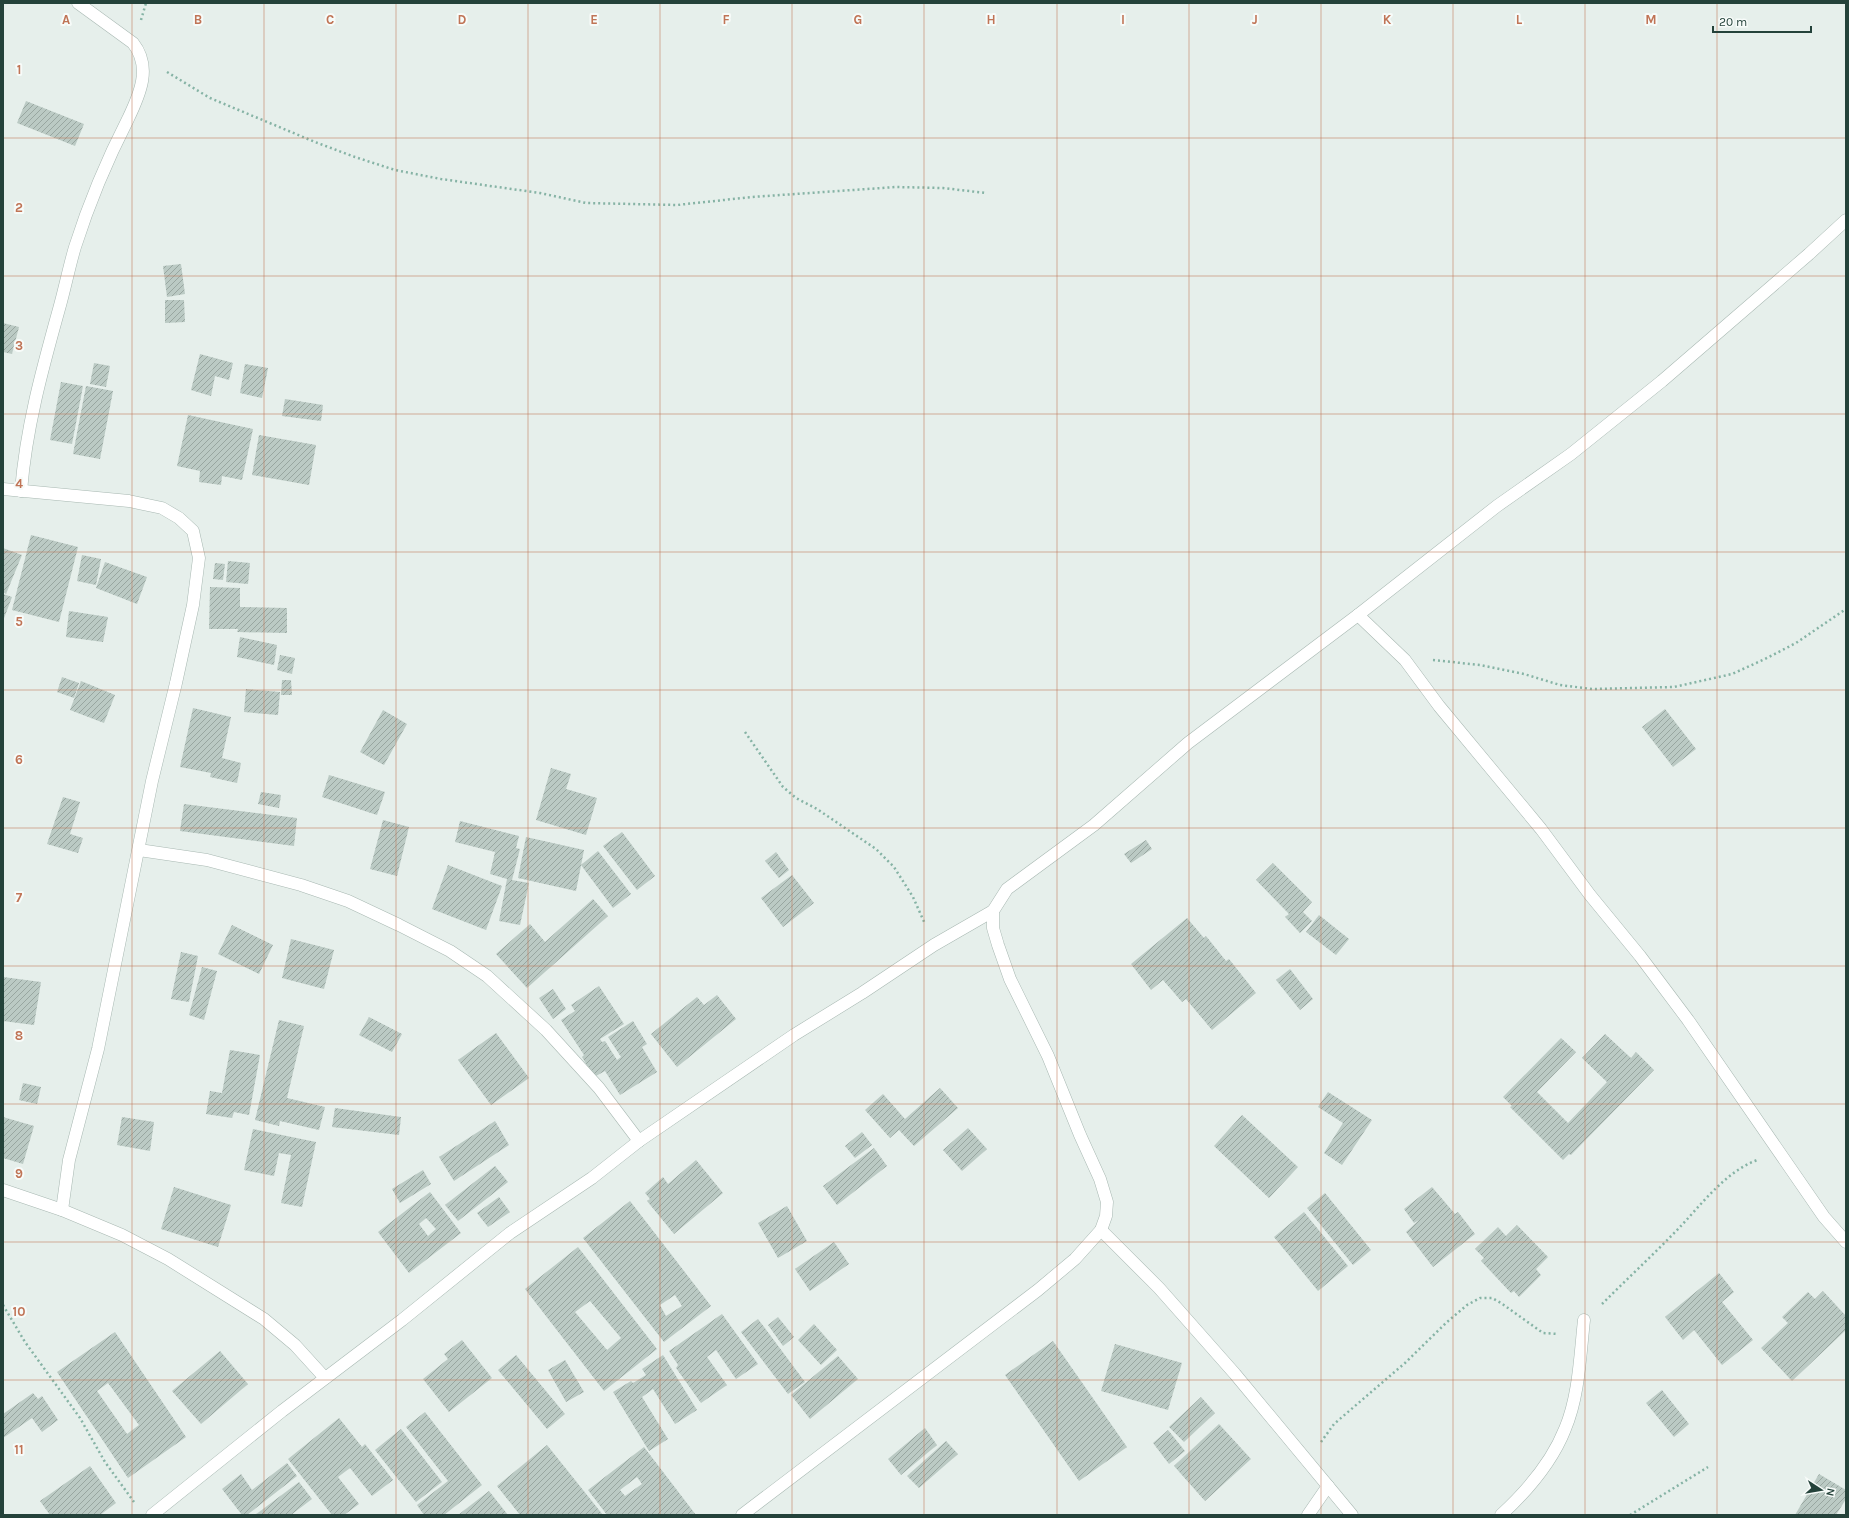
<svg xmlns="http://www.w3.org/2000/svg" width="1849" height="1518" font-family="Karla,sans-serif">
  <defs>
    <pattern id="building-hatch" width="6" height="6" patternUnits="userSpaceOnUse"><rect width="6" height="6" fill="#bbcac4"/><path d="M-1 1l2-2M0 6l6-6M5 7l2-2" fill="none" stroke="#98a6a0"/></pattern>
  </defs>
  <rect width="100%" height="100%" fill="#e6efeb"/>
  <g fill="url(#building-hatch)" fill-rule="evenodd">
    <polygon points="26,101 84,124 75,146 17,123"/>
    <polygon points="181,264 185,294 167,297 163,266"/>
    <polygon points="165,300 184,300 185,322 165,323"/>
    <polygon points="3,323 19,327 12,354 3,352"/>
    <polygon points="200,354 233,363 229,380 215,376 211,396 191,390"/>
    <polygon points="94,363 110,366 106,387 90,384"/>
    <polygon points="245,364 268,368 262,398 240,393"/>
    <polygon points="61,382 83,386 72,444 50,440"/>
    <polygon points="86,386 113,391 100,459 73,454"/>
    <polygon points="285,399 323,405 321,421 282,416"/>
    <polygon points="188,415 253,429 242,480 222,476 221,485 199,482 200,471 177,466"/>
    <polygon points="259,435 316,445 309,485 252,475"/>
    <polygon points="31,535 78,547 59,622 12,610"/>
    <polygon points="3,548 22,555 6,594 3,592"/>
    <polygon points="82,555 101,559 96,585 77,581"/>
    <polygon points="228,561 250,563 248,584 226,582"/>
    <polygon points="105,562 147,577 137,604 96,588"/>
    <polygon points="215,563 225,564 223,580 213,579"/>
    <polygon points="210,587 240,588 240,607 287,608 287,633 237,632 238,629 209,629"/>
    <polygon points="3,594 12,597 3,621"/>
    <polygon points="69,611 108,617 103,642 66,637"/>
    <polygon points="240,637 277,645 274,665 237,657"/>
    <polygon points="280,655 295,658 292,674 277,670"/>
    <polygon points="62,677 79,683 74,698 57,692"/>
    <polygon points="282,680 291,680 292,695 281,695"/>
    <polygon points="81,681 115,695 104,723 70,710"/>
    <polygon points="246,689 280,692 278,715 244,712"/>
    <polygon points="193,708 231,717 222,758 241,763 237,783 210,777 211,773 180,767"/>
    <polygon points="1665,709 1696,749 1673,767 1642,727"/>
    <polygon points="383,710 407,724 384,765 360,752"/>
    <polygon points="551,768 571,774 566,789 597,798 586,835 536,820"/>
    <polygon points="329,775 385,792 377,815 322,797"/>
    <polygon points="261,792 281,795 279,808 258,804"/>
    <polygon points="63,797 80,802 70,834 83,838 78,853 47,844"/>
    <polygon points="184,804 297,818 294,846 180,831"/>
    <polygon points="383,820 409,827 397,876 370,869"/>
    <polygon points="460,821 519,836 516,848 520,849 512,880 529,883 520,925 499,921 507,879 490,874 495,852 455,842"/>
    <polygon points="622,832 655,876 637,890 603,846"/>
    <polygon points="526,837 584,850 576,891 518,878"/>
    <polygon points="1146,840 1152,849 1131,863 1124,854"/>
    <polygon points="598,851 631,894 613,908 581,865"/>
    <polygon points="776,852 789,870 779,878 765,861"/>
    <polygon points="1273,863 1312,902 1303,912 1312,921 1300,933 1285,917 1289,914 1256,880"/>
    <polygon points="448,865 502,886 486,930 432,909"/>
    <polygon points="792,875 814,903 783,927 761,898"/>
    <polygon points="593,899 608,916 527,988 496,954 530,924 545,942"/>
    <polygon points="1319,915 1349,939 1336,955 1306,932"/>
    <polygon points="1187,918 1204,938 1206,936 1226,961 1229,959 1256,993 1212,1030 1186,999 1182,1002 1163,980 1151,990 1131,964"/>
    <polygon points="232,925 273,945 259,974 218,954"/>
    <polygon points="291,939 334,950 324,989 282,978"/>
    <polygon points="181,952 198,956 189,1002 171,999"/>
    <polygon points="202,967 217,971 204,1020 189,1015"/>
    <polygon points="1290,969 1313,999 1300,1010 1276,980"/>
    <polygon points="3,977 41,982 34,1025 3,1021"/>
    <polygon points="599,986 624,1024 600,1039 602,1042 605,1041 617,1060 621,1057 608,1037 633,1021 647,1044 642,1047 657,1072 620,1095 605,1071 594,1077 582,1057 584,1055 561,1020 575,1011 571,1005"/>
    <polygon points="553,989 566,1009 553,1019 539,998"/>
    <polygon points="717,995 736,1019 677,1067 651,1034 697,997 704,1005"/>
    <polygon points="369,1017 402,1034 392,1052 359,1035"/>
    <polygon points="279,1020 304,1026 287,1098 325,1107 319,1130 280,1121 279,1126 255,1120"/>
    <polygon points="496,1033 529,1078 491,1105 458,1060"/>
    <polygon points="1605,1034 1631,1058 1636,1052 1654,1070 1571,1155 1569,1154 1563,1160 1510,1107 1512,1106 1503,1097 1561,1038 1576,1052 1537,1092 1568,1123 1607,1082 1582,1058"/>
    <polygon points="230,1050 260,1055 249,1115 234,1112 232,1118 206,1114 210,1091 222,1093"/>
    <polygon points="23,1083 41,1087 37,1104 19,1100"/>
    <polygon points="940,1088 958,1108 914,1146 899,1130 890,1138 865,1110 883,1094 905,1119"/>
    <polygon points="1328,1092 1372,1120 1342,1165 1324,1153 1343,1123 1318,1107"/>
    <polygon points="335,1108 401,1117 399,1135 332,1127"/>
    <polygon points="1242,1115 1298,1167 1269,1198 1214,1146"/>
    <polygon points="3,1117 34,1126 23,1164 3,1158"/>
    <polygon points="122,1117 154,1122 150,1151 117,1145"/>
    <polygon points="495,1121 509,1145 454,1181 439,1157"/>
    <polygon points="968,1128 987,1149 962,1171 943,1150"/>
    <polygon points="253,1129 316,1142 302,1207 281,1203 291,1155 279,1153 274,1176 244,1170"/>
    <polygon points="862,1132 872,1145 855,1158 845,1146"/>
    <polygon points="874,1148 887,1166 837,1205 823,1186"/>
    <polygon points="696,1160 723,1193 674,1234 647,1201 650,1199 645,1193 663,1177 668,1184"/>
    <polygon points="495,1166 508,1182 458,1221 445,1205"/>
    <polygon points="423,1170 431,1184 400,1203 392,1189"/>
    <polygon points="174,1187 231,1205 218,1247 161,1229"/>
    <polygon points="1432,1187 1455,1214 1458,1212 1475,1234 1433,1267 1406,1232 1419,1220 1414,1223 1404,1209"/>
    <path d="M430,1192l31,41 -52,40 -31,-41zM426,1218l10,11 -8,7 -9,-12z"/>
    <polygon points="1325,1193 1371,1250 1353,1265 1307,1208"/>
    <polygon points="499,1197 510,1212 488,1227 477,1213"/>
    <path d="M630,1201l81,105 -47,36 -81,-104zM675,1295l7,11 -16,10 -6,-11z"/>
    <polygon points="787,1206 807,1241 778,1258 758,1223"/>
    <polygon points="1304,1212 1348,1266 1318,1291 1274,1237"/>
    <polygon points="1517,1225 1548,1257 1536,1269 1541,1275 1519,1297 1514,1291 1511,1293 1481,1261 1484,1258 1475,1249 1498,1227 1506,1236"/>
    <polygon points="834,1242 849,1264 810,1291 795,1269"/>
    <path d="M578,1247l79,102 -53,42 -79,-102zM590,1301l31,37 -14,12 -32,-38z"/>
    <polygon points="1719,1273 1734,1292 1722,1302 1753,1340 1722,1365 1694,1330 1683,1340 1665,1317"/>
    <polygon points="1823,1291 1846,1316 1846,1330 1792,1381 1761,1348 1788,1323 1782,1317 1808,1292 1815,1299"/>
    <polygon points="722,1314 758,1364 736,1379 716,1350 707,1357 727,1385 701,1403 676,1368 678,1365 669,1351"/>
    <polygon points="778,1317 794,1337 783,1346 768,1325"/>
    <polygon points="758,1319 805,1382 788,1394 741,1332"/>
    <polygon points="814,1324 837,1350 821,1365 798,1340"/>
    <path d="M115,1332l71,105 -58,41 -71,-106zM108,1383l31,42 -12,9 -30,-43z"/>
    <polygon points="462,1340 492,1378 449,1412 423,1379 448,1359 444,1354"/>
    <polygon points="1053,1341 1127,1447 1079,1481 1005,1375"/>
    <polygon points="1115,1344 1182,1363 1168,1410 1101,1391"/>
    <polygon points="220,1351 248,1384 201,1424 172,1391"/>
    <polygon points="516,1355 565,1414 547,1429 498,1370"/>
    <polygon points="663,1355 697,1410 675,1424 653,1389 642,1397 668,1439 649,1451 613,1392 631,1381 633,1383 646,1375 642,1369"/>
    <polygon points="838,1356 858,1379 810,1419 791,1395"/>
    <polygon points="565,1360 584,1392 566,1402 548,1370"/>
    <polygon points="1662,1390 1689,1424 1674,1437 1646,1403"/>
    <polygon points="33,1393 38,1399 42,1396 58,1420 42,1432 32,1418 3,1438 3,1414"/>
    <polygon points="1201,1397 1215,1413 1184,1442 1169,1427"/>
    <polygon points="425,1412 482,1485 444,1515 424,1515 417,1505 448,1481 406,1427"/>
    <polygon points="339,1418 362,1447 365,1444 393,1480 372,1496 350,1468 338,1477 359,1504 344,1515 332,1515 288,1459"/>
    <polygon points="1219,1424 1251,1459 1205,1501 1174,1466"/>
    <polygon points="925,1428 937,1445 901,1475 888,1459"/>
    <polygon points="401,1429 442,1482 416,1502 375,1450"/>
    <polygon points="1168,1430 1185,1451 1169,1464 1153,1443"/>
    <polygon points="946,1441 958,1454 919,1488 907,1476"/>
    <polygon points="547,1445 603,1515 520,1515 497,1486"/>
    <path d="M644,1447l52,68h-89l-19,-25zM637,1477l5,7 -17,12 -5,-6z"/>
    <polygon points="287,1463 297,1476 247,1515 242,1515 222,1489 241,1474 252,1490"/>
    <polygon points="90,1466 116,1503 100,1515 50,1515 40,1501"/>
    <polygon points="1819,1474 1846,1490 1846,1499 1836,1515 1795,1515"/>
    <polygon points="299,1482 312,1499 291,1515 255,1515"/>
    <polygon points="489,1491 508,1515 458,1515"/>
  </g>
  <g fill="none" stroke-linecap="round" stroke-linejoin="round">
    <defs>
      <g id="minor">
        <polyline points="3,489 129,501 162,508 179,518 193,531 199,558 193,605 176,683 152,781 98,1049 69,1160 62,1210"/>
        <path d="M21,491c5,-63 21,-121 38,-182 6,-21 10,-42 16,-62 14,-44 32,-87 53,-128 12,-25 24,-52 5,-76l-55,-40"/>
        <polyline points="1358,615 1405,660 1439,706 1541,829 1590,895 1640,956 1688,1020 1824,1217 1846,1242"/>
        <polyline points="139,850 207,860 301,885 348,901 399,925 450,951 487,976 546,1030 599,1088 639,1141"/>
        <polyline points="3,1190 62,1210 122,1235 168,1259 264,1319 295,1345 325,1378"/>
        <polyline points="1101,1230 1159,1288 1235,1374 1352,1515"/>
        <polyline points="152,1515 282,1411 402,1320 510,1233 592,1178 639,1141 794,1035 862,993 934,945 993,911"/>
        <polyline points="742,1515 1038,1290 1075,1259 1101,1230 1106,1216 1107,1202 1100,1179 1080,1135 1048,1056 1010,979 998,945 993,928 993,911 1007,889 1094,825 1188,743 1358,615 1497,506 1571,454 1662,381 1809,254 1846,220"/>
        <polyline points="1308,1515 1328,1486"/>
        <path d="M1501,1515c26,-24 51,-53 64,-86 14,-33 15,-73 19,-109"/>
      </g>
    </defs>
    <use href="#minor" stroke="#a8b8b2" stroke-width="13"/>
    <g stroke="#86b3a5" stroke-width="2.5" stroke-dasharray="2 3" stroke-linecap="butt">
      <polyline points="141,20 146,3"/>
      <polyline points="167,72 210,98 315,142 355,157 395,170 441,179 540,193 586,203 677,205 752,197 896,187 943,188 986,193"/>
      <polyline points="1433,660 1480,665 1524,674 1560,685 1592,689 1674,687 1732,674 1765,659 1796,643 1846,609"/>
      <polyline points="745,732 783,787 796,798 817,809 876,849 894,867 913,897 925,924"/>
      <path d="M1602,1304c25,-25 52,-50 77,-76 23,-24 45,-55 78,-68"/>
      <polyline points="3,1305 25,1342 80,1418 105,1462 134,1502"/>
      <polyline points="1321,1442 1334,1424 1405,1363 1447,1322 1467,1305 1480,1298 1492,1298 1501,1303 1543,1333 1558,1334"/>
      <polyline points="1630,1515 1708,1467"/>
    </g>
    <use href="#minor" stroke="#fff" stroke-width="12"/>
  </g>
  <path fill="none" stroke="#c07456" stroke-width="1" stroke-opacity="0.55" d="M132,3v1512M264,3v1512M396,3v1512M528,3v1512M660,3v1512M792,3v1512M924,3v1512M1057,3v1512M1189,3v1512M1321,3v1512M1453,3v1512M1585,3v1512M1717,3v1512M3,138h1843M3,276h1843M3,414h1843M3,552h1843M3,690h1843M3,828h1843M3,966h1843M3,1104h1843M3,1242h1843M3,1380h1843"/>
  <g font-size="13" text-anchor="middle" font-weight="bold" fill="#c07456" stroke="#f7fbf9" stroke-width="4" stroke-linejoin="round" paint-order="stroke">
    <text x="66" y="24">A</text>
    <text x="198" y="24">B</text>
    <text x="330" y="24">C</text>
    <text x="462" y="24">D</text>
    <text x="594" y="24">E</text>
    <text x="726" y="24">F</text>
    <text x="858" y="24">G</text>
    <text x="991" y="24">H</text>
    <text x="1123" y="24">I</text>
    <text x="1255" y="24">J</text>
    <text x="1387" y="24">K</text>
    <text x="1519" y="24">L</text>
    <text x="1651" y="24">M</text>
    <text x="19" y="74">1</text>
    <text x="19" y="212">2</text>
    <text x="19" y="350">3</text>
    <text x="19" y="488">4</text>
    <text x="19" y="626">5</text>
    <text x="19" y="764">6</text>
    <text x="19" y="902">7</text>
    <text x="19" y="1040">8</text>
    <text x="19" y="1178">9</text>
    <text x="19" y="1316">10</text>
    <text x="19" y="1454">11</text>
  </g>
  <rect width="1849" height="1518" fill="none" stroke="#24423a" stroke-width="8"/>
  <g transform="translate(1821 1490) rotate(102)" stroke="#f7fbf9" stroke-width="3" paint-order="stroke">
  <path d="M0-3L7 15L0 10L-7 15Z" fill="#24423a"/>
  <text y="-6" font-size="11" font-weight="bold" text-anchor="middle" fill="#24423a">N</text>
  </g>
  <path d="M1713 26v6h98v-6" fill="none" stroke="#24423a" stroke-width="2"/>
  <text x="1719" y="26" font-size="12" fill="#24423a" stroke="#f7fbf9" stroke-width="3" paint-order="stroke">20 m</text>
</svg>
